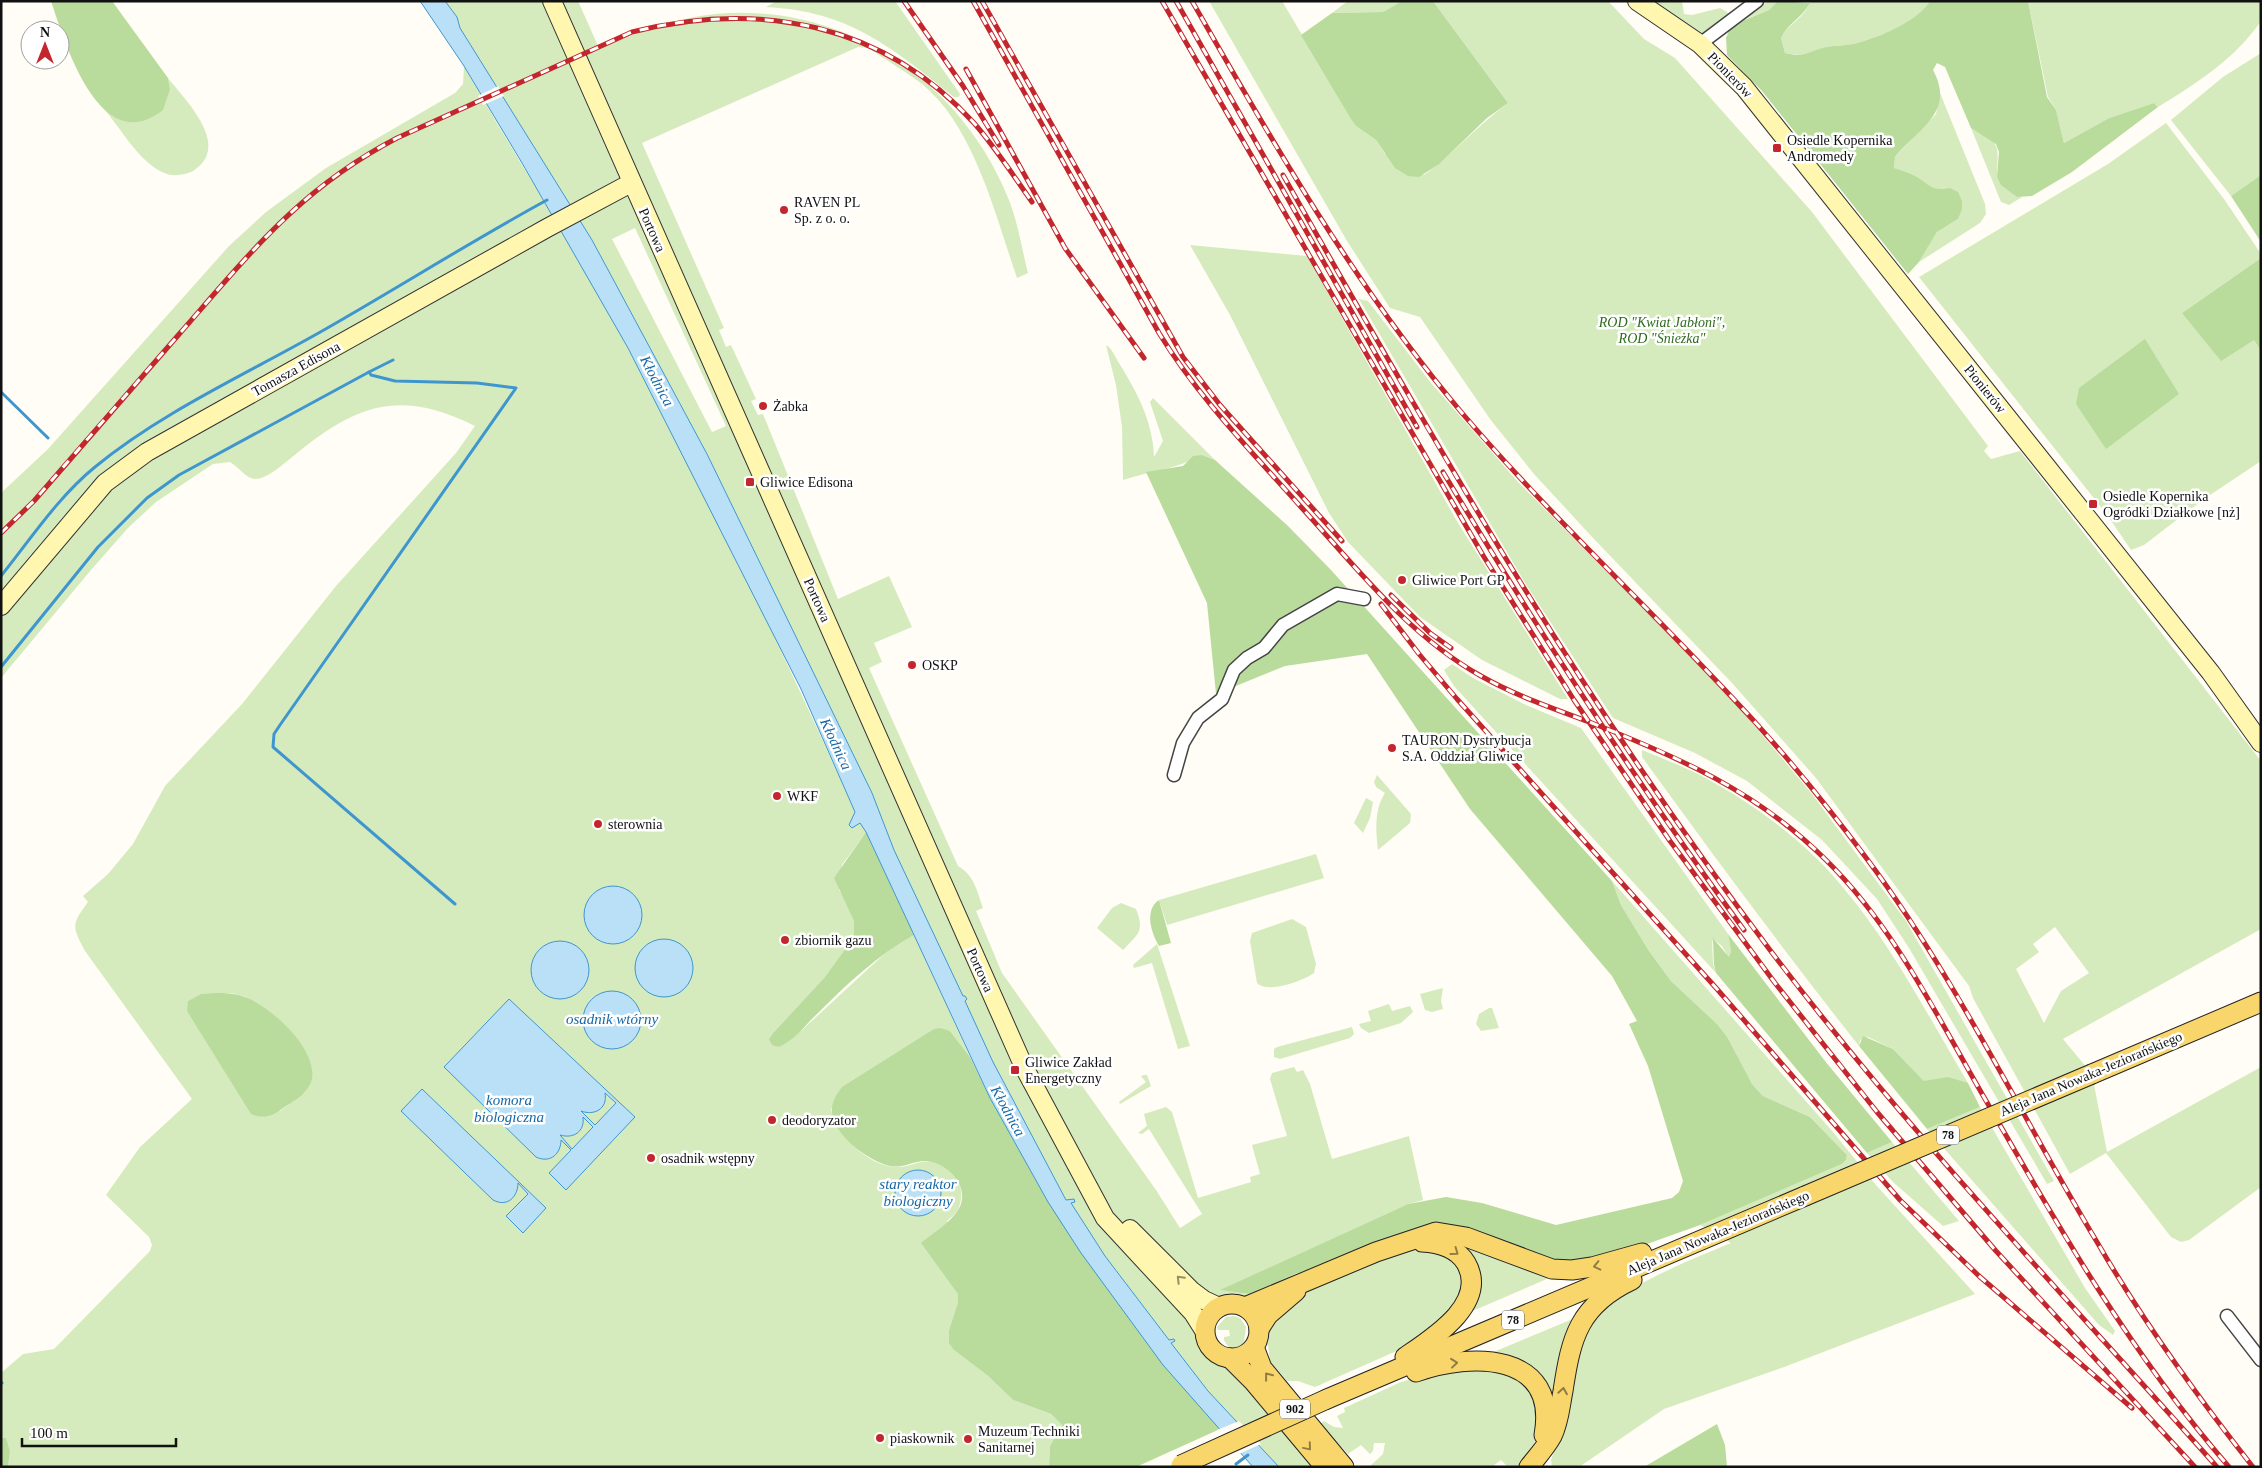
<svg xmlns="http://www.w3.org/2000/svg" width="2262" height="1468" font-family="Georgia,serif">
  <rect width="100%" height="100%" fill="#fffdf5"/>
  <g fill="#d5ebbd" fill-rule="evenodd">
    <path d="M445,1h133l21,47c38,-15 75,-30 116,-34 129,-12 247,67 294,186 9,23 13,50 19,73l-11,5c-21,-61 -43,-152 -95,-194 -17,-13 -36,-24 -54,-36l-10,-1 -216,96 82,185 -5,2 7,17 5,-2 25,54 -5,2 7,14 5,-1 75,185 51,-23 23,51 -38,16 8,19 -13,6 89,198c16,9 19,25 25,42l-7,3 26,62 154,217 24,38 22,-14 -53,-85 -7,5 -4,-1 9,-7 -3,-12 22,-7 6,5 26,86 53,-16 -1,-5 10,-3 -8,-29 35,-9 -17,-57 2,-6 22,-6 3,5 6,-2 7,14 22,75 77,-23 14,64 -15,4 -187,86 31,3 43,-19 -35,20 -13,3 -33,-1 -23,25 19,38 26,14 82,94h-39l-71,-76 -103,-135 -34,-53 -5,-3 -73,-138 -28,-61 2,-2 -2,-3 -2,1 -69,-147 -22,-57 -165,-339 -115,-214 -132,-212 -3,-11zM635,228l91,198 -14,6 -100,-193z"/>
    <path d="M777,1h118l65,93 -1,3h-5c-62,-49 -104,-86 -188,-90z"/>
    <path d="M1209,1h73l74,125 20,14 9,14 39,21c30,-22 54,-50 84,-72l-75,-102h175l36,38 31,19 137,154 176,234 -4,5 7,8 29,-8 241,310v168l-198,110 29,35 15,78 154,-85v120l-72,53 -8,2 -10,-5 -65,-84 -36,21 -97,-176 -4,-12 -153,-208 -84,-95 -139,-145 -59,-64 -44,-55 -70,-102 -30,-9 -43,-67zM2055,927l34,46 -28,18 -17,32 -28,-54 23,-17 -6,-8z"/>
    <polygon points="1348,1 1402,1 1383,12 1332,13"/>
    <polygon points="1637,1 1682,1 1684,14 1692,15 1720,8 1727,12 1735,23 1768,1 1778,1 1769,10 1735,23 1700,44"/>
    <path d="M1810,1h120c-12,21 -50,36 -73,42 -10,3 -20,2 -31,4 -17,5 -20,10 -41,6l-4,-15c7,-15 25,-20 29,-37z"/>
    <path d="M2028,1h233v20c-26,38 -64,62 -103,86l-4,-4 -45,15 -45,25 -8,-33 -8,-13z"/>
    <polygon points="2261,53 2261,175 2231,196 2171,120 2223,77"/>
    <path d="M464,66c53,94 113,186 164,282 82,152 157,307 227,464l-2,15 7,-5 6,10 -24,33 -3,25 9,14 6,17v16l-30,41 -50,54 27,-1 80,-74 14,-12 19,-10 56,122 -20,-26 -119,78c6,27 40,60 69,58 14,-1 24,-9 38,-4 18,6 28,26 21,44 -1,5 -8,10 -12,14l4,61 7,12v8l-9,28 5,20 34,26 25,24 38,14 11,11 -12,21 -1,21h-1041l2,-16 -4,-12 -5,-1v-65l22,-19 31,-5 96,-98 2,-6 -3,-8 -43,-42 34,-48 52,-48 -107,-148c-13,-25 -14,-26 3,-49l-5,-6 25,-22 25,-30 32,-58 77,-82 94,-118 120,-133 19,-27c-78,-39 -121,-20 -184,32 -9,7 -24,21 -36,21 -10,-1 -16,-12 -25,-17l-17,2 -57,38 -28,26 -37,42 -90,108v-185l47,-44 181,-203 37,-34 60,-44 129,-75 8,-9zM232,993l14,4 44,33 22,49 -7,13 -25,19 -92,-110 14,-7z"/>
    <path d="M168,78c17,22 65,68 25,93 -10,5 -23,6 -33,0 -23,-13 -39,-42 -56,-62l17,10 49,-30z"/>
    <path d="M1940,93l45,111 1,10 -6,9 -61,39 18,-30 21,-13 -18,-29c-14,-4 -30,-16 -46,-22l1,-11 41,-43z"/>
    <polygon points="2166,123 2224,199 2261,254 2261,258 2182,313 2254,340 2261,351 2261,461 2204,499 2144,545 2131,550 2108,516 1919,277 2108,164"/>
    <path d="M1971,128c31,15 27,16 26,49l20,20h5l-13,8 -8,-3z"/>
    <polygon points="1190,245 1307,256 1458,523 1568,699 1560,699 1482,660 1420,617 1348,542 1329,513 1230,315"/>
    <polygon points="1359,299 1368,301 1431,383 1518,482 1726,692 1812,794 1906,921 2054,1181 2047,1184 1909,948 1877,899 1822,840 1747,781 1695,753 1613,718 1525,583"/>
    <path d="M1106,345c6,3 9,12 13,18 18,29 34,59 35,94l9,-16 -13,-39 3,-4 62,62 -13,-5c-25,14 -52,16 -79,25l-1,-53 -6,-42z"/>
    <polygon points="1452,664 1473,678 1526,705 1581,728 1728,934 1731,951 1729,958 1722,946 1712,938 1713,964 1716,973 1454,686 1444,670"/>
    <path d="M1642,750c19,8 38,15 56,24 52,27 106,66 143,111 51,60 87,131 127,198l-44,-2 -31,-32 -25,-12 -8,3 -1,6c-75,-95 -146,-191 -217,-289z"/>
    <path d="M1377,775l34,39 -1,9 -32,27c-2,-20 -4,-40 7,-57l-9,-6 -2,-5z"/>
    <polygon points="1366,798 1373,802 1370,818 1363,833 1354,823"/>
    <polygon points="1316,854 1324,878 1167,925 1159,900"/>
    <path d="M1612,881l221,251 43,53 99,109 -191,73 -120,42 -85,58h-27l-1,-7c5,-14 12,-28 16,-43 8,-28 8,-59 18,-86 14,-36 110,-73 146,-88l-31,-18 142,-61 4,-4 1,-5 -37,-38 -47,-21 -11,-12 -36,-61 -45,-42 -22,-30 -28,-46z"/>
    <path d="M1121,903l15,6c9,23 2,25 -13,41l-26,-22 15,-20z"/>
    <path d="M1292,919l14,8 10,37 -2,9c-11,8 -47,21 -57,10l-7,-42 2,-8z"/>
    <polygon points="1157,944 1190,1046 1178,1049 1152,963 1134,968 1133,965"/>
    <polygon points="1443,988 1441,1001 1443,1009 1432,1012 1425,1010 1420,994"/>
    <polygon points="1389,1004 1392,1011 1410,1006 1413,1012 1401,1023 1369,1033 1361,1028 1359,1024 1371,1021 1368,1011"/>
    <polygon points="1489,1008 1492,1008 1499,1028 1481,1031 1476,1024 1479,1014"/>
    <polygon points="1352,1027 1354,1034 1350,1038 1280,1059 1274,1057 1274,1049 1277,1047"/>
    <polygon points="1144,1075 1147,1075 1151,1086 1120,1104 1119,1102 1146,1082 1141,1076"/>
    <polygon points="1980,1107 2085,1288 2115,1331 2113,1335 2099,1325 1927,1129"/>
    <polygon points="1892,1142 1959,1221 1943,1226 1893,1182 1867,1153"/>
    <polygon points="1456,1241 1556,1275 1468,1313"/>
    <polygon points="1415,1250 1436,1250 1458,1263 1464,1281 1459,1300 1425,1335 1410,1345 1315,1387 1298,1381 1287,1381 1270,1361 1268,1345 1264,1344 1268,1322 1311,1286 1395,1253"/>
    <path d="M1234,1316l6,2 6,9 -3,21c-9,2 -15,1 -19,-8v-3l6,-1 -1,-6h-11l-1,-3 9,-10z"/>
    <polygon points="1575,1318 1556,1407 1492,1355 1491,1353"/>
    <polygon points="1454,1368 1514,1373 1539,1403 1539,1433 1524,1464 1520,1467 1508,1467 1501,1460 1494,1465 1496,1467 1369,1467 1383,1454 1385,1443 1374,1443 1373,1451 1370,1454 1361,1445 1348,1454 1320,1424 1324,1421 1334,1427 1343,1428 1337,1416 1345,1412 1344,1408 1401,1382"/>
  </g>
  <g fill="#b9dc9c">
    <path d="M51,1h61l56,77 2,11 -7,21c-63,50 -98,-67 -112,-109z"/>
    <polygon points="1402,1 1433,1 1508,103 1487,118 1439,164 1419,177 1408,176 1395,168 1376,140 1356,126 1351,119 1301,35 1332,13 1383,12"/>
    <path d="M1778,1l32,2c-8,15 -22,20 -29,35l4,15c20,5 24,-2 41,-6 10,-2 21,-1 31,-4 23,-6 61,-22 73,-42h98l19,96 9,13 8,33 45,-25 45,-15 4,4 -86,65 -40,24 -15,1 -16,-12 -4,-8 2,-25 -3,-8 -25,-16 -26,-61 -8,-4 -4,7c23,42 -15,59 -38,87l-1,11c6,2 13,4 19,7 16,8 17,17 37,13l8,4 4,9v8l-4,10 -21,13 -18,30 -11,12 -146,-183 -35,-36 -1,-17 3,-7 13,-10 27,-11z"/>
    <polygon points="2261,175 2261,242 2231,196"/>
    <polygon points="2261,258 2261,351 2254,340 2221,361 2182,313"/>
    <polygon points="2145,339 2179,394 2106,449 2076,404 2079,388"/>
    <polygon points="1202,455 1215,460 1288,526 1331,570 1612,881 1621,905 1649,951 1671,981 1716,1023 1727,1037 1752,1084 1763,1096 1810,1117 1847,1155 1846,1160 1842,1164 1700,1225 1622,1253 1568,1263 1539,1257 1441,1226 1416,1228 1337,1261 1295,1274 1251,1294 1220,1290 1408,1204 1446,1197 1482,1203 1556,1225 1672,1198 1679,1192 1683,1181 1648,1066 1629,1024 1637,1021 1612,976 1470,809 1367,654 1285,666 1216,694 1207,603 1146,472 1183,466 1193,456"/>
    <path d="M866,832l48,103c-35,19 -67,49 -95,77 -13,12 -24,28 -40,35l-7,-2 -3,-6 5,-7 50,-54 30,-41v-16l-20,-43z"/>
    <path d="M1159,900l12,43 -12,3c-8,-13 -15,-36 0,-46z"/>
    <path d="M1728,934l97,127 67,81 -25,11 -151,-180c-4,-12 -1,-24 -4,-36l17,20 2,-6z"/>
    <path d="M215,993c10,0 20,0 30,4 26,10 72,51 67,82 -3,13 -16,21 -26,27 -12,9 -20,14 -35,8l-64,-103 1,-10 13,-7z"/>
    <path d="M940,1028l10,3 20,26 20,41 58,104 172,227 -84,38h-87l1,-21 12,-21 -11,-11 -38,-14 -25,-24 -34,-26 -5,-7v-13l9,-28v-8l-37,-51c12,-10 29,-20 37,-33 14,-22 -10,-47 -31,-49 -13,-1 -24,8 -37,5 -22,-5 -61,-34 -58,-58 1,-9 5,-14 10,-21l92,-58z"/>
    <polygon points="1863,1036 1893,1049 1924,1081 1948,1077 1968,1083 1980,1107 1927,1129 1859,1046"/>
    <polygon points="1717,1424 1725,1445 1727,1467 1644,1467"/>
    <polygon points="1,1438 6,1438 10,1451 8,1467 1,1467"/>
  </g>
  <g fill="#b9e0f7" stroke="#3f96cf" fill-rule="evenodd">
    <polygon points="420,1 445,1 457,17 460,28 592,240 707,454 872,793 894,850 963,996 965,996 967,999 965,1001 993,1062 1066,1200 1074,1199 1075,1202 1071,1203 1105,1256 1169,1340 1174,1339 1175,1341 1171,1343 1208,1391 1279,1467 1253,1467 1163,1365 1081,1253 1048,1202 990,1098 866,832 860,823 852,828 849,825 855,812 801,689 628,348 522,163 464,66"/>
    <circle cx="613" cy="915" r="29"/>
    <circle cx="664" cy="968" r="29"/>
    <circle cx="560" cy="970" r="29"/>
    <circle cx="612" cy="1020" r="29"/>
    <path d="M509,999l126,118 -69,73 -17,-17 22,-23 -10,-10c0,13 -10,24 -25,17l-92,-90zM605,1093l11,10 -21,22 -14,-14c13,5 27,-2 24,-18zM583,1117l10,10 -21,22 -12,-14c13,4 25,-3 23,-18z"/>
    <path d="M422,1089l124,119 -23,25 -17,-17 22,-22 -10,-11c0,13 -10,25 -25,17l-92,-89z"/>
    <circle cx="918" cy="1193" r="23"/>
  </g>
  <g fill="#fffdf5">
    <polygon points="498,86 504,96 483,105 478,96"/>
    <polygon points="1239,1421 1261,1444 1239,1454 1217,1430"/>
  </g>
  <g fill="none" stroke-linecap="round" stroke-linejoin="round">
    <g stroke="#3f96cf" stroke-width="3">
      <polyline points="393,360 369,372 371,375 395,381 477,383 516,388 280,725 274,734 273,747 455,904"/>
      <polyline points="1,392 48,438"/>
      <path d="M1,576c29,-36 57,-79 94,-109 64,-53 147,-91 220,-132 78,-44 153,-92 232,-135"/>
      <polyline points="1,667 98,547 147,498 179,475 369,372"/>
      <polyline points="1,1382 2,1383"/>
      <polyline points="1236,1464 1248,1455"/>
    </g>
    <defs>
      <g id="street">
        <polyline points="1700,44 1757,1"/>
        <polyline points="1174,775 1183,743 1198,718 1222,699 1234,670 1247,658 1264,648 1283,625 1337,594 1364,599"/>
        <polyline points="2227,1316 2261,1360"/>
      </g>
      <g id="secondary">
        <polyline points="552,1 1024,1067 1105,1218 1193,1313 1205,1332"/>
        <polyline points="1637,1 1700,44 1744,87 2211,673 2261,743"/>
        <polyline points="1,606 105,483 147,452 547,228 631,183"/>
        <polyline points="1130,1229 1192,1291 1204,1300 1219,1307"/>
      </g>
      <g id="primary">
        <polyline points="2092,1074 2261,1002"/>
        <circle cx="1232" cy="1331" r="27"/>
        <polyline points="1245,1307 1376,1252 1436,1232 1466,1237 1552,1269 1572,1270 1592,1267 1642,1253"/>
        <polyline points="1259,1329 1268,1315 1296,1291"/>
        <polyline points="1254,1347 1262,1368 1344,1467"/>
        <path d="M1405,1357c28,-19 84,-54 61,-94 -9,-15 -27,-20 -44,-21"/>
        <polyline points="1230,1358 1253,1381 1325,1467"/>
        <path d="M1416,1372c55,-20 143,-20 128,63"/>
        <polyline points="1327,1399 1805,1196"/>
        <path d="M1529,1467c8,-10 17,-20 23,-31 7,-14 8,-30 11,-45 8,-54 16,-86 69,-111"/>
      </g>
    </defs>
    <use href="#street" stroke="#444" stroke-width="15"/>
    <use href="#secondary" stroke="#333" stroke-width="20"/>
    <use href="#primary" stroke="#222" stroke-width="21"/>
    <use href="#street" stroke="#fff" stroke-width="12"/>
    <use href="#secondary" stroke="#fff6b0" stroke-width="18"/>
    <use href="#primary" stroke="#f9d66b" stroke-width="19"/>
    <defs>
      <g id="rail">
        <polyline points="904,1 963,86 999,145"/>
        <path d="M973,1l186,332c39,64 92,118 142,174 56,61 107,128 180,169 35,20 74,33 111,47 88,35 166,69 234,137 67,66 109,152 155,232 75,131 149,261 248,375"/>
        <polyline points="982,1 1183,357 1220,405 1342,541"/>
        <polyline points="1162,1 1484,557 1574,700 1670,841 1775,983 1877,1112 1996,1251 2195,1467"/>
        <polyline points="1176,1 1417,427"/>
        <path d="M1192,1c82,144 163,285 270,412 83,97 177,185 264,278 51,53 97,109 141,168 89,119 153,255 230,383 46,79 99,153 156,225"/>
        <polyline points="966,69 1065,248 1144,358"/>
        <path d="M1283,175c150,266 302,531 487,775 138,182 296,347 447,517"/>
        <path d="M1443,472c94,157 193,310 301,458"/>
        <path d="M1,533l33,-32c49,-57 98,-113 147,-169 70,-80 120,-144 216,-194l235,-106c128,-32 251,-9 342,91 21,24 39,52 58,79"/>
        <polyline points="1391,595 1430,633 1451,648"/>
        <polyline points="1381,604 1419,654 1457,699 1717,989 1900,1200 1979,1276 2132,1408"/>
      </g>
    </defs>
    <use href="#rail" stroke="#c4262e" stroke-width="5"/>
    <use href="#rail" stroke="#fff" stroke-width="3" stroke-dasharray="9" stroke-linecap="butt"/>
    <defs>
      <g id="primary-bridge">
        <polyline points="1805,1196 2092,1074"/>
        <polyline points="1181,1465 1327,1399"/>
      </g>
    </defs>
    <use href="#primary-bridge" stroke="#222" stroke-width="21" stroke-linecap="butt"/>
    <use href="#primary-bridge" stroke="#f9d66b" stroke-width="19"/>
  </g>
  <defs><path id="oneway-chevron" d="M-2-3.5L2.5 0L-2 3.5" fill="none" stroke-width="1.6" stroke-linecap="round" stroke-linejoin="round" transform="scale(1.25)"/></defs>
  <g stroke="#917d42">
    <use href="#oneway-chevron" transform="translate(1455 1252) rotate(36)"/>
    <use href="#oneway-chevron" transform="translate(1597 1266) rotate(167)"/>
    <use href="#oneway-chevron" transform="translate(1454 1363) rotate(-6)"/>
    <use href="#oneway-chevron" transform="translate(1268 1376) rotate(-128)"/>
    <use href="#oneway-chevron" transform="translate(1563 1391) rotate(-81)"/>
    <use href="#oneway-chevron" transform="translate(1308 1447) rotate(50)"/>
  </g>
  <use stroke="#948f68" href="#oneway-chevron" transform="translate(1180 1279) rotate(-135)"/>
  <g fill="#c4262e" stroke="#fff" stroke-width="2">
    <rect x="1772" y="143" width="10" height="10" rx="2.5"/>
    <circle cx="784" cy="210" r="5"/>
    <circle cx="763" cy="406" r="5"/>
    <rect x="745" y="477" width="10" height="10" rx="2.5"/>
    <rect x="2088" y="499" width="10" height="10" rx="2.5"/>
    <circle cx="1402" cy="580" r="5"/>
    <circle cx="912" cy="665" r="5"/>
    <circle cx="1392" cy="748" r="5"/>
    <circle cx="777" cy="796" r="5"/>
    <circle cx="598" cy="824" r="5"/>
    <circle cx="785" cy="940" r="5"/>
    <rect x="1010" y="1065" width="10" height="10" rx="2.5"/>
    <circle cx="772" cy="1120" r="5"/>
    <circle cx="651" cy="1158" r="5"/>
    <circle cx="880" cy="1438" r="5"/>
    <circle cx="968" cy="1439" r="5"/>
  </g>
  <g text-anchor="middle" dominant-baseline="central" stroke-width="5" stroke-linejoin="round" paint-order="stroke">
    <g fill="#fff" stroke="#585858" stroke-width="1">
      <rect x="1937" y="1125.5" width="22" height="19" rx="4"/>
      <rect x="1502" y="1310.5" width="22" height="19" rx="4"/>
      <rect x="1280" y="1399.5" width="30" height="19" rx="4"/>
    </g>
    <g font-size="12" font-weight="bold" fill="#111">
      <text x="1948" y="1135">78</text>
      <text x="1513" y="1320">78</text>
      <text x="1295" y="1409">902</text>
    </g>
    <g font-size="14" fill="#111" stroke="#fff">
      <text transform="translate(1730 75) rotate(46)">Pionierów</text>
      <text transform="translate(652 230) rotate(66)">Portowa</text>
      <text transform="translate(296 369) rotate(-29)">Tomasza Edisona</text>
      <text transform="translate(1985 389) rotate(51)">Pionierów</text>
      <text transform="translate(817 600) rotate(66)">Portowa</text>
      <text transform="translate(980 970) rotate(66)">Portowa</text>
      <text transform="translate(2091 1074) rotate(-23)">Aleja Jana Nowaka-Jeziorańskiego</text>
      <text transform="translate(1718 1233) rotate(-23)">Aleja Jana Nowaka-Jeziorańskiego</text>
    </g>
    <g font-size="14" fill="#111" stroke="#fff" text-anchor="start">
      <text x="1787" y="140">Osiedle Kopernika<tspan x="1787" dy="16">Andromedy</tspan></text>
      <text x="794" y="202">RAVEN PL<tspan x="794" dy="16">Sp. z o. o.</tspan></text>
      <text x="773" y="406">Żabka</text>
      <text x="760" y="482">Gliwice Edisona</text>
      <text x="2103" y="496">Osiedle Kopernika<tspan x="2103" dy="16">Ogródki Działkowe [nż]</tspan></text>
      <text x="1412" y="580">Gliwice Port GP</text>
      <text x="922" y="665">OSKP</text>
      <text x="1402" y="740">TAURON Dystrybucja<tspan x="1402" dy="16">S.A. Oddział Gliwice</tspan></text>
      <text x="787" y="796">WKF</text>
      <text x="608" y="824">sterownia</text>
      <text x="795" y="940">zbiornik gazu</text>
      <text x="1025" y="1062">Gliwice Zakład<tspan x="1025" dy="16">Energetyczny</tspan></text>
      <text x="782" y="1120">deodoryzator</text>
      <text x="661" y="1158">osadnik wstępny</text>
      <text x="978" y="1431">Muzeum Techniki<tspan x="978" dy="16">Sanitarnej</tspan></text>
      <text x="890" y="1438">piaskownik</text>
    </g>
    <g font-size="14" font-style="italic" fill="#2f6b1f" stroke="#fff">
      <text x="1662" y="322">ROD "Kwiat Jabłoni",<tspan x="1662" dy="16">ROD "Śnieżka"</tspan></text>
    </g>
    <g font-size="15" font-style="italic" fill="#1768a6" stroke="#fff">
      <text transform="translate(657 381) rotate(62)">Kłodnica</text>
      <text transform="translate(836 744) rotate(65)">Kłodnica</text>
      <text x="612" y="1019">osadnik wtórny</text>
      <text x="509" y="1100">komora<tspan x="509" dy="17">biologiczna</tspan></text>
      <text transform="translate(1008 1111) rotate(61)">Kłodnica</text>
      <text x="918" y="1184">stary reaktor<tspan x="918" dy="17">biologiczny</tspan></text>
    </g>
  </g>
  <rect width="2262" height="1468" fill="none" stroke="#111111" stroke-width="5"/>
  <g transform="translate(45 45)"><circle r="24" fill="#ffffff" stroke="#a0a0a0"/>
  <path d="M0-4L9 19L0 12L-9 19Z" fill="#c4262e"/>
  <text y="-8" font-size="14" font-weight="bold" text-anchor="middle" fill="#111111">N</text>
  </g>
  <path d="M22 1438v8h154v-8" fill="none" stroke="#111111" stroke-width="2.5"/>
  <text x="30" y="1438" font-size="15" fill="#111111" stroke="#ffffff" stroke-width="4" paint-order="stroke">100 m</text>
</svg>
